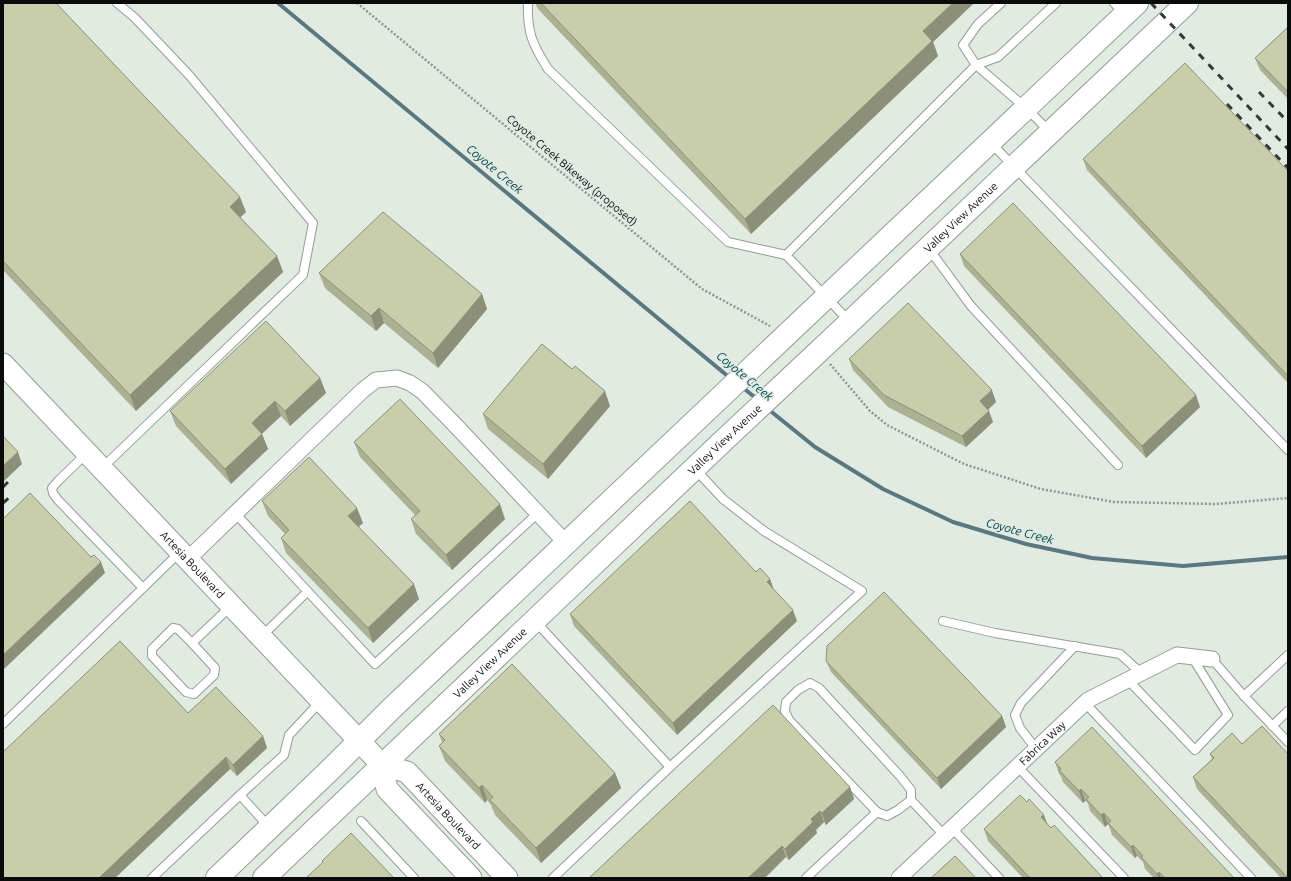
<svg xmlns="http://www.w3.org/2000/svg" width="1291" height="881" font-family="Ubuntu,sans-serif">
  <rect width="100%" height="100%" fill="#e1ebe2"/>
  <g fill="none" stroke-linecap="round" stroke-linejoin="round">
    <g stroke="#5a787f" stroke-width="4">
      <polyline points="278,3 730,378"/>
      <polyline points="742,387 757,399"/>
      <polyline points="768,409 815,447 883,489 953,522 1026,544 1092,558 1183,566 1288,557"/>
    </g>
    <defs>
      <g id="service">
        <path d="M528,3c-1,29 4,41 20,66l180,173 58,13"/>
        <polyline points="1001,3 978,24 963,45 976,65 1026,108 1050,132"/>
        <polyline points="1114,3 1125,14"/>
        <polyline points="991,143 1288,450"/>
        <polyline points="929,249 971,306 1118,465"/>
        <polyline points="850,322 786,255 976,65 998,57 1056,3"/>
        <polyline points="87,453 58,481 52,488 53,493 58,500 143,588"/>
        <polyline points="102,468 303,275 313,223 189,75 135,18 117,3"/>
        <polyline points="235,513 375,664 538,513"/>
        <polyline points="535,621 670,767 862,591 764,531 723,499 695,469"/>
        <polyline points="943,621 995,633 1120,654 1141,673"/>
        <polyline points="262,636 307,592"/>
        <polyline points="192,643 178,629 173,628 152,649 152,656 186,692 194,694 214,675 215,668 192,643 231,606"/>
        <polyline points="1212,659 1244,696 1288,742"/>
        <polyline points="1128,680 1195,750 1228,715 1192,657"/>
        <polyline points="1244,696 1288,655"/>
        <polyline points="1085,703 1251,878"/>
        <polyline points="3,724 180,552"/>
        <polyline points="1272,726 1288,711"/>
        <polyline points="1036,749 1020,728 1015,715 1021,703 1075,646"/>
        <polyline points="1017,766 1124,878"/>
        <polyline points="240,795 284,755 289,735 321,701"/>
        <polyline points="877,812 789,720 785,711 786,702 798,690 810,683 819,688 900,776 911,790 911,800"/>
        <polyline points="361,821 414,878"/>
        <polyline points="952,828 999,878"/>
        <polyline points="152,878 240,795 269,827"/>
        <polyline points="553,878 670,767"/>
        <polyline points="806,878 877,812 887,816 898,810 911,800 944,835"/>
      </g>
      <g id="minor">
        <polyline points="188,559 363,390 376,380 397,378 410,383 422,391 458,428 566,543"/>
        <path id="s1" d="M899,878l189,-178 89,-45 35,4"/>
      </g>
      <g id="secondary">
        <path id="s2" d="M3,364l379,401 5,24 84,89"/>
        <path id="s3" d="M382,765l25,7 100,106"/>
      </g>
      <g id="primary">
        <polyline points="217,878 332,768 391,709 1137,3"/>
        <path id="s4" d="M264,878l458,-436 128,-120 337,-319"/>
      </g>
    </defs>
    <use href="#service" stroke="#949d95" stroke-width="10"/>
    <use href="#minor" stroke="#949d95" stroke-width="17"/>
    <use href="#secondary" stroke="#949d95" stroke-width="23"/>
    <use href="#primary" stroke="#949d95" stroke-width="24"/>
    <g stroke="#8f9690" stroke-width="2.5" stroke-dasharray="2 2" stroke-linecap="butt">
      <polyline points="357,3 702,289 770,326"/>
      <polyline points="830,364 870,411 887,425 964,464 1041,489 1114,502 1216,504 1288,498"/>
    </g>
    <use href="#service" stroke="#fff" stroke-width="8"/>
    <use href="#minor" stroke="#fff" stroke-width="15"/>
    <use href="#secondary" stroke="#fff" stroke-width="21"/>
    <use href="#primary" stroke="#fff" stroke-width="22"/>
    <g stroke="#353a36" stroke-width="3" stroke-dasharray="7 7" stroke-linecap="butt">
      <polyline points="1151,3 1288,149"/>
      <polyline points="1259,92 1288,122"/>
      <polyline points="1227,104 1288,168"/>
      <polyline points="3,487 9,481"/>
      <polyline points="3,503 11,496"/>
    </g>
  </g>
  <g fill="#acb193">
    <polygon points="3,3 246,212 240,217 277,256 283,272 136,411 3,270"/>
    <polygon points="535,3 974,3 933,42 938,56 751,234 538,9"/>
    <polygon points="1288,27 1288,99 1260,70 1255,58"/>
    <polygon points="1083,159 1288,171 1288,383 1087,170"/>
    <polygon points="960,254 1200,407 1146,458 964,266"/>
    <polygon points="319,273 482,294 487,309 438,368 384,323 376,331 325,288"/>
    <polygon points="849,359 996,402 988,410 993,422 966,447 888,407 853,370"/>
    <polygon points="320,378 326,393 290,426 281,416 262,434 268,449 231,484 176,426 170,411"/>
    <polygon points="610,406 548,479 488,429 483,414"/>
    <polygon points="354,442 505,519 452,570 416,534 411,519 415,515 360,457"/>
    <polygon points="262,501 363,523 358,527 419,599 373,643 286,553 281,538 285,534 268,516"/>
    <polygon points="756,572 770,579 774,590 797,621 677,735 574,626 570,614"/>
    <polygon points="826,661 1002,716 1006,727 941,789 831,672"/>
    <polygon points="188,713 263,736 267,748 237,776 230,769 115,878 3,878"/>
    <polygon points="439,734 615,773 621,788 541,863 495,815 491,805 487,800 485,803 445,761 439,746 442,742"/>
    <polygon points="1242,744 1288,878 1281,878 1197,789 1193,777 1212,759 1210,754"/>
    <polygon points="1055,762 1234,878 1154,878 1145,869 1143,862 1137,856 1135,858 1112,835 1109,826 1108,824 1105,827 1090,811 1088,803 1085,801 1083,803 1063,782 1061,776 1059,774"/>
    <polygon points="850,787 854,799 826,825 824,822 816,830 817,833 789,860 786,857 589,878"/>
    <polygon points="1027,802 1044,815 1046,822 1051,828 1103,878 1023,878 988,841 984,829"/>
  </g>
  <g fill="#8c9078">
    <polygon points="953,3 974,3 933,42 938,56 751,234 745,219 923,31"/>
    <polygon points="240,197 246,212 236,222 230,207"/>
    <polygon points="277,256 283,272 136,411 130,395"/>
    <polygon points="482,294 487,309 438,368 433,353"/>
    <polygon points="379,308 384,323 376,331 371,316"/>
    <polygon points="320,378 326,393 290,426 285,411"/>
    <polygon points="992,390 996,402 984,413 980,401"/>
    <polygon points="605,391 610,406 548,479 543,464"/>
    <polygon points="1196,395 1200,407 1146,458 1142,446"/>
    <polygon points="275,401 281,416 257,438 252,423"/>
    <polygon points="989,411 993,422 966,447 962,436"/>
    <polygon points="262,434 268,449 231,484 225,469"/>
    <polygon points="18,452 22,464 3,482 3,466"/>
    <polygon points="500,504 505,519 452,570 446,555"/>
    <polygon points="357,508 363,523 354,531 348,516"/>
    <polygon points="101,562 105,573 3,670 3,655"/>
    <polygon points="770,579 774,591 767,582"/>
    <polygon points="414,584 419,599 373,643 368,628"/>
    <polygon points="793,610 797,621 677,735 673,723"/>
    <polygon points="1002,716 1006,727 941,789 937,778"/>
    <polygon points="263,736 267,748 237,776 233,765"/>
    <polygon points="226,757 230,769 115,878 99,878"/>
    <polygon points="615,773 621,788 541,863 536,848"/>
    <polygon points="482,785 487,800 485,803 479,788"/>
    <polygon points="850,787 854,799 826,825 822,813"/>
    <polygon points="1081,789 1085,801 1083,803 1079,791"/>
    <polygon points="820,811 824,822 816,830 817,833 789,860 785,849 811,819"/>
    <polygon points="1104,813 1108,824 1105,827 1101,815"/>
    <polygon points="1044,815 1048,826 1041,817"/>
    <polygon points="1133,845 1137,856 1135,858 1131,847"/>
    <polygon points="782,846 786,857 765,878 748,878"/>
    <polygon points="1159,872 1161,878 1158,878 1157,874"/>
  </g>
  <g fill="#c8ceab" stroke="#8c9078">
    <polygon points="3,3 56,3 240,197 230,207 277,256 130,395 3,261"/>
    <polygon points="541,3 953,3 923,31 932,41 745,219"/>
    <polygon points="1288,27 1288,92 1255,58"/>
    <polygon points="1185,63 1288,171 1288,376 1083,159"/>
    <polygon points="1013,203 1196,395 1142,446 960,254"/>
    <polygon points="383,212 482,294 433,353 379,308 371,316 319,273"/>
    <polygon points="908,303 992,390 980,401 989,411 962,436 884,395 849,359"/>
    <polygon points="266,321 320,378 285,411 275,401 252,423 262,434 225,469 170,411"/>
    <polygon points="542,344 572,369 575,366 605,391 543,464 483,414"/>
    <polygon points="400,399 500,504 446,555 411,519 420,511 354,442"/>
    <polygon points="3,436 18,452 3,466"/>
    <polygon points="309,457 357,508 348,516 414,584 368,628 281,538 289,530 262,501"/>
    <polygon points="30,493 91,557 94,555 101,562 3,655 3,519"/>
    <polygon points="690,501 756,572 760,568 770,579 767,582 793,610 673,723 570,614"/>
    <polygon points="884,592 1002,716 937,778 826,661 827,646"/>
    <polygon points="120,641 188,713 216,687 263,736 233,765 226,757 99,878 3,878 3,752"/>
    <polygon points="512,664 615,773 536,848 490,800 493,797 482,785 479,788 439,746 445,740 439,734"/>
    <polygon points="773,705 850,787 822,813 820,811 811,819 813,822 785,849 782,846 748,878 589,878"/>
    <polygon points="1262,726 1288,754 1288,878 1193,777 1214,758 1210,754 1232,733 1242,744"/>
    <polygon points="1092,727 1234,878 1165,878 1159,872 1157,874 1141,857 1143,856 1133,845 1131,847 1108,823 1111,821 1104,813 1101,815 1086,799 1089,797 1081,789 1079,791 1059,770 1061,769 1055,762"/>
    <polygon points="1020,795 1027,802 1029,799 1044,815 1041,817 1051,828 1054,825 1103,878 1030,878 984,829"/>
    <polygon points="351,833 394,878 306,878 323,862 322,861"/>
    <polygon points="955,856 976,878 931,878"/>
  </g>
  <g text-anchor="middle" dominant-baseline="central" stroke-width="3" stroke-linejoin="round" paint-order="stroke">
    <g font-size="11" fill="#090c0a" stroke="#e1ebe2">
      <text transform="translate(572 170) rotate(40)">Coyote Creek Bikeway (proposed)</text>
      <text stroke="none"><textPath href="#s4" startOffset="960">Valley View Avenue</textPath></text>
      <text stroke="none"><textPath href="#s4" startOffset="636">Valley View Avenue</textPath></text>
      <text stroke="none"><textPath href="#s2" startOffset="276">Artesia Boulevard</textPath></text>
      <text stroke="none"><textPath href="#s4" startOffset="312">Valley View Avenue</textPath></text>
      <text stroke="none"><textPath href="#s1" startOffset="197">Fabrica Way</textPath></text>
      <text stroke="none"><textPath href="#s3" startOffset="86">Artesia Boulevard</textPath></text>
    </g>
    <g font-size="12" font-style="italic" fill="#014451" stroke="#e1ebe2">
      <text transform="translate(495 169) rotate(40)">Coyote Creek</text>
      <text transform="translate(745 376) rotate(40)">Coyote Creek</text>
      <text transform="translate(1020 531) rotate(15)">Coyote Creek</text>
    </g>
  </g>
  <rect width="1291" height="881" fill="none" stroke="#090c0a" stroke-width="8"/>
</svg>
